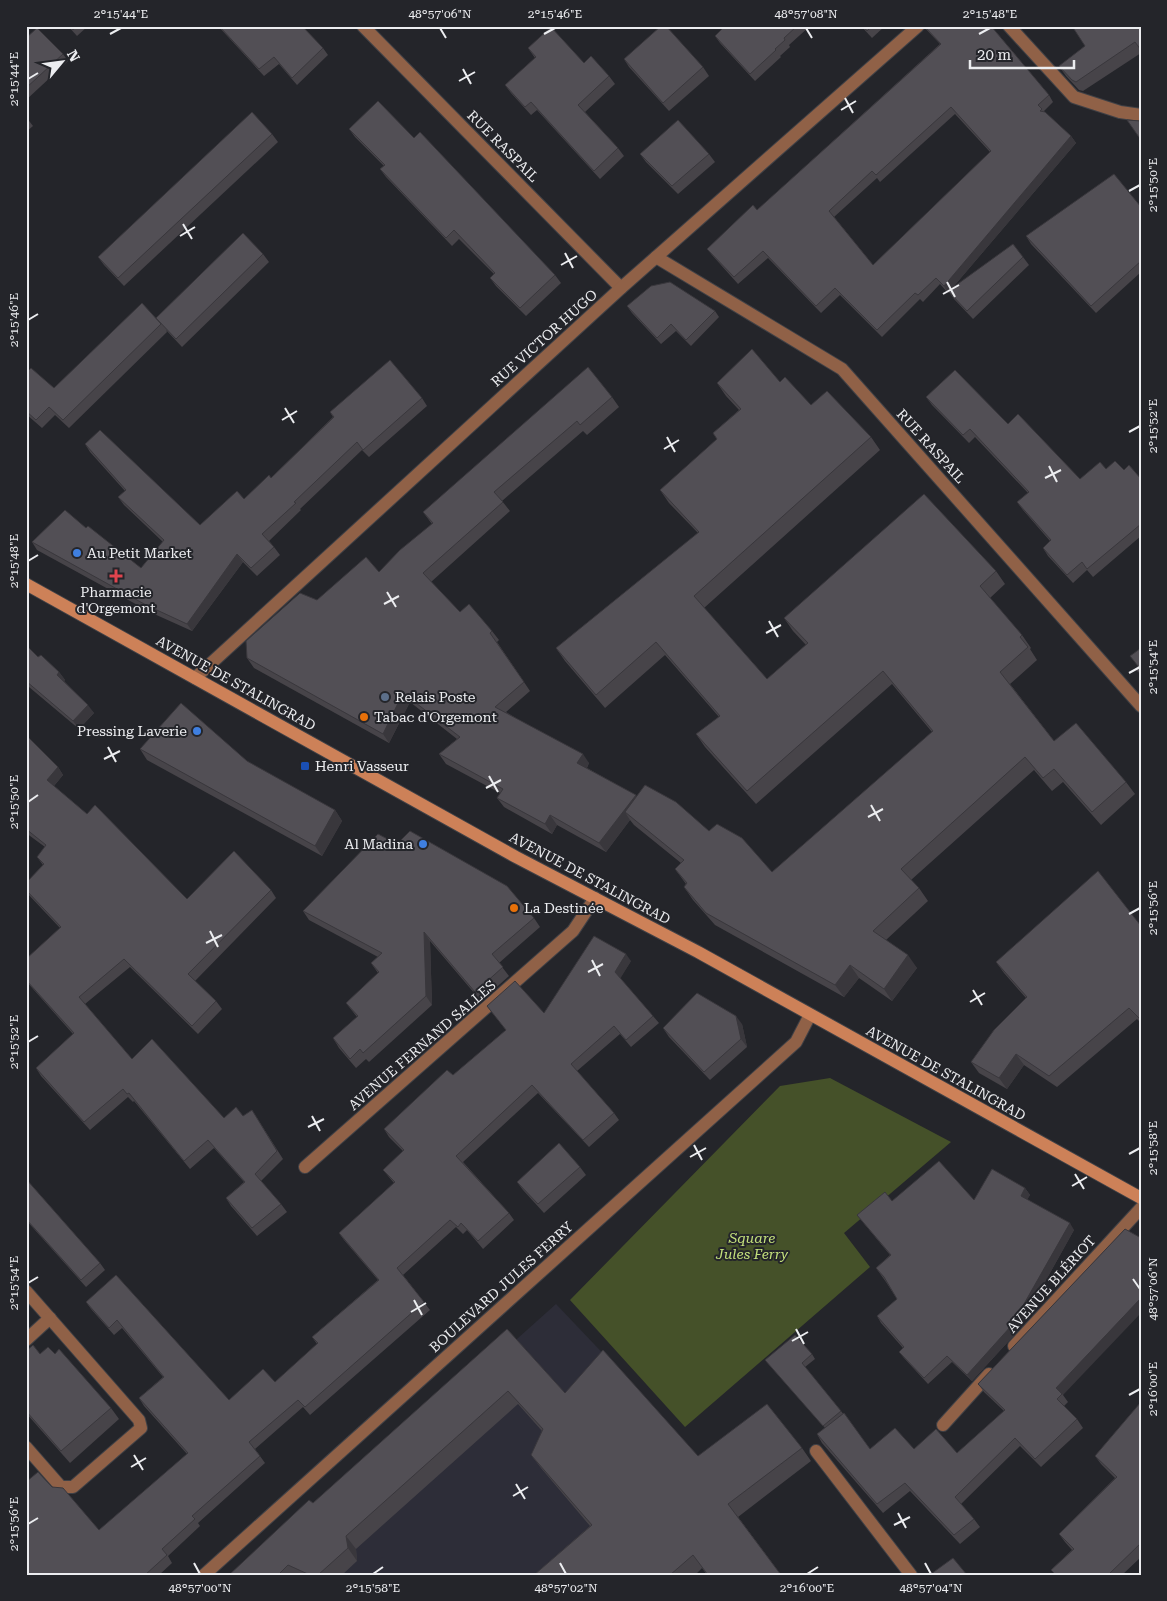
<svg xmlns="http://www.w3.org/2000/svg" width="1167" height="1601" font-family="'Roboto Serif',serif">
  <rect width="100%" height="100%" fill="#24252a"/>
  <polygon fill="#2d2d38" points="556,1304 613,1364 702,1568 695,1575 253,1575"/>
  <polygon fill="#455129" points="830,1078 951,1142 844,1233 870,1267 685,1427 570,1300 780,1086"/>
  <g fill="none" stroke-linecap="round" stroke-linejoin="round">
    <defs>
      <polyline id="service" points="816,1451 911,1575"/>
      <g id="minor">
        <polyline points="363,26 621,288"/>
        <polyline points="1009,26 1074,97 1120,112 1141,115"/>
        <polyline points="656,257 842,369 1141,706"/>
        <polyline points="195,678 621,288 918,26"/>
        <polyline points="305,1167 573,931 595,898"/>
        <polyline points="26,1291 139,1420 141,1428 73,1487 61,1487 26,1447"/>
        <polyline points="26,1340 50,1318"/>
        <polyline points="1014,1346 1141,1208"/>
        <polyline points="943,1425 989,1374"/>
        <polyline points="204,1575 796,1042 810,1015"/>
      </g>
      <polyline id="secondary" points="26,584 516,857 698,952 1141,1198"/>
    </defs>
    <use href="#service" stroke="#404146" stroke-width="14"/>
    <use href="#minor" stroke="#404146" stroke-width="14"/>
    <use href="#secondary" stroke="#404146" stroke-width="14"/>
    <use href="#service" stroke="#906147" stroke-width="12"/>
    <use href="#minor" stroke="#906147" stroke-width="12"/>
    <use href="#secondary" stroke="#cd8158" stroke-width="12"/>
  </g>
  <g fill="#474449" fill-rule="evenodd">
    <polygon points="68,26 88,26 77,36"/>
    <polygon points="218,26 302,26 323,48 328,55 297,85 279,64 264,76"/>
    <polygon points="725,26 810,26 789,45 790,47 780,56 781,57 755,81 720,43 715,36"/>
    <polygon points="861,26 885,26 872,38"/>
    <path d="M923,26h68l58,69 4,7 -9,9v1l27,24 5,7 -122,143 69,-29 6,8 -56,54 -19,-20 -5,-7 -1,1 -8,-9 -17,18 -3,-3 -38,38 -42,-42 -19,18 -53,-55 -30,26 -26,-29 -5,-6 50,-39 183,-166zM955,114l35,38 -117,113 -39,-48 43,-39 3,4z"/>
    <polygon points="1141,26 1141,53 1083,91 1079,90 1066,76 1059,66 1085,46"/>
    <polygon points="26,38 63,54 68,61 26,100"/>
    <polygon points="528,48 584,63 609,76 615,84 585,112 618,148 624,156 600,179 537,110 531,115 511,93 505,85 535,58"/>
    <polygon points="624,59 703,67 709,76 669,111 629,67"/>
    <polygon points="26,117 33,126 26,132"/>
    <polygon points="349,129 414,138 555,275 561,283 526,316 496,286 490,278 494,274 459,239 452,246 386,177 380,169 384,166 355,137"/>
    <polygon points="272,134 278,142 124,286 104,265 98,257"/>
    <polygon points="640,154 709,154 715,162 678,194 646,162"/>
    <polygon points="1141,207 1141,272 1096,313 1031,244 1026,236"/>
    <polygon points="263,254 269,262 182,347 166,330 167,332 69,428 55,415 42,428 26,414 26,373 54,388 157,319"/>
    <polygon points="627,306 715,311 719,317 691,346 676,331 661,344 632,313"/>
    <polygon points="780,382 811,405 871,437 880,450 704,608 767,679 806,645 793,631 784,618 996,571 1005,584 990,598 1022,635 1031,648 1030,649 1037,660 1010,684 1054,741 1126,782 1135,794 1101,825 1063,782 1052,791 1034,770 911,880 919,888 928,901 886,940 917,968 892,1001 859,978 844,997 715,925 693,900 684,887 686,884 675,869 681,863 634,825 630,820 606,852 557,825 552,834 504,807 497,798 500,793 446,764 439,754 457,739 410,702 389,743 254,668 247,658 317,600 379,572 432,524 423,512 612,397 619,407 587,435 583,431 502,501 510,511 431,582 460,612 492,631 499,640 497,642 530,691 506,712 589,763 587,768 637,796 709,831 772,872 932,732 892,684 756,804 705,747 696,734 719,717 665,655 605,708 565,661 556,648 698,533 669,503 660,490 717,439 713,433 739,410 726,396 717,383"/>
    <polygon points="926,397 1008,424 1080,479 1106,469 1124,470 1141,479 1141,536 1093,577 1087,570 1073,583 1048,556 1043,548 1050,541 1023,510 1017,502 1028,493 975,437 969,443 932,405"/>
    <polygon points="422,398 427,406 369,457 362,450 300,509 301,510 269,541 274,547 280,555 257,576 243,562 192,631 152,613 37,550 32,542 86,528 141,568 163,542 124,505 118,497 125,491 90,452 85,444 200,525 244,499 271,478 333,417 330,412"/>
    <polygon points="26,645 38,657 59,672 65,680 64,681 94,713 79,729 29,687 26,690"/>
    <polygon points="26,735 58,767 63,775 54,786 187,899 271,890 276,898 195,981 216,1001 222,1009 198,1034 130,967 85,1004 132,1059 224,1118 243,1116 257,1118 283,1159 261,1181 281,1204 287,1212 257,1236 231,1206 226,1198 244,1182 214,1148 190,1169 134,1101 133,1102 128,1097 90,1130 41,1076 36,1068 73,1034 26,981 26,959 60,928 26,892 26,883 43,865 37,857 45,847 26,833"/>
    <polygon points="140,749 335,810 342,821 322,856 147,760"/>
    <polygon points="303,911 534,918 540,927 499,963 509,976 481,1001 430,941 432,1005 369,1062 366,1059 356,1068 339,1048 333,1038 357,1017 346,1003 378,973 371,963 378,957 309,920"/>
    <polygon points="1141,926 1141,1023 1137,1019 1057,1087 1024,1065 1007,1089 979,1073 971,1062 1026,998 1004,973 996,962"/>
    <polygon points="631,961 620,978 653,1016 659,1023 631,1047 620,1034 577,1071 614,1113 619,1120 589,1147 538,1093 463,1162 509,1213 514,1220 483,1249 467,1230 463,1234 456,1227 403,1275 430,1310 310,1415 303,1407 255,1449 265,1463 198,1523 200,1526 168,1556 172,1563 159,1575 26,1575 52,1487 99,1530 187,1454 144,1406 139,1398 163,1377 122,1328 114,1335 91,1309 86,1302 116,1275 229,1400 275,1382 317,1344 312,1337 378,1280 344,1240 339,1233 394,1183 383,1170 403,1151 389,1137 384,1129 453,1075 506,1030 487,1006 544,1013"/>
    <polygon points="742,1024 747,1047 710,1080 669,1037 663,1028"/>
    <polygon points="580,1167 586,1175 544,1213 523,1190 517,1182"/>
    <polygon points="26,1176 28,1178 26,1179 100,1263 105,1270 86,1287 26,1220"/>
    <polygon points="1025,1188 1030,1195 1027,1199 1074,1230 1017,1332 972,1381 952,1362 928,1384 904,1358 899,1352 903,1348 881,1323 877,1316 897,1299 886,1282 876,1268 890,1255 857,1215 892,1201 974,1200"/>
    <polygon points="1125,1229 1063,1395 1068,1402 1064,1406 1077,1419 1083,1428 1041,1467 1020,1446 961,1504 974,1519 980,1527 960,1544 910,1491 883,1513 822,1443 817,1434 825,1428 765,1360 812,1354 815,1359 805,1367 841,1411 870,1449 914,1449 957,1453 1004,1411 984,1392 978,1384"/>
    <polygon points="507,1329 565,1393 698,1456 802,1448 811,1461 738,1517 781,1575 707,1575 702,1568 695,1575 534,1575 590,1526 541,1468 531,1455 542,1431 518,1404 356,1549 357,1561 342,1575 229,1575 313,1503"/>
    <polygon points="26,1351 40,1354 111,1408 119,1419 70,1463 26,1413"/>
    <polygon points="1141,1402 1141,1557 1122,1575 1052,1575 1054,1573 1051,1570 1072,1550 1065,1542 1059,1534 1115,1478 1101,1464 1095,1456"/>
  </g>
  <g fill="#39373c">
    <polygon points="1071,136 1076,143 948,293 944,286"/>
    <polygon points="237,554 243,562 192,631 187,624"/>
    <polygon points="59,672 65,680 62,683 57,675"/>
    <polygon points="26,683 29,687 26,690"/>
    <polygon points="403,693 410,702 389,743 383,734"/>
    <polygon points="88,705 94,713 79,729 73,721"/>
    <polygon points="583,754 589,763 584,773 577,763"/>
    <polygon points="58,767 63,775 52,788 47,780"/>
    <polygon points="636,795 643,805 625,812 630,820 606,852 599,843"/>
    <polygon points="335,810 342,821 322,856 315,846"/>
    <polygon points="550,815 557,825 552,834 545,824"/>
    <polygon points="424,932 430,941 432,1005 426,996"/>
    <polygon points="626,954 631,961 620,979 615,972"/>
    <polygon points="908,955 917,968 892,1001 884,989"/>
    <polygon points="850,965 859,978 844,997 835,985"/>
    <polygon points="736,1016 742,1024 747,1047 741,1039"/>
    <polygon points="1016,1054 1024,1065 1007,1089 999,1078"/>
    <polygon points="1025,1188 1030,1195 1026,1202 1021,1196"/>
    <polygon points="1070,1223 1074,1230 1017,1332 972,1381 967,1375"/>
    <polygon points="1141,1298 1141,1313 1063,1395 1056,1388"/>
    <polygon points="346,1536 356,1549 357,1561 348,1548"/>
  </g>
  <g fill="#524f55" stroke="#39373c" fill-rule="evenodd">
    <polygon points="70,26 76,26 73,30"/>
    <polygon points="219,26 302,26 323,48 292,78 274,57 259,69"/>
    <polygon points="661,26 666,26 703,67 663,103 624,59"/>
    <polygon points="725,26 797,26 784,38 785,40 775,49 776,50 750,74 715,36"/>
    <polygon points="863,26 872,26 867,31"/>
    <path d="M924,26h67l58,69 -11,10 4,4 -2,2 5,1 26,24 -127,150 -8,-8 -18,17 -3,-2 -38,37 -42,-42 -19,18 -53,-55 -29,26 -27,-28 46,-44 4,5 184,-166zM951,107l40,44 -118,114 -44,-54 43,-40 4,4z"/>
    <polygon points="1072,26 1141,26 1141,50 1135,42 1076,82 1072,80 1059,66 1085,46"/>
    <polygon points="551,27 584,63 591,56 609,76 578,105 618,148 594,171 531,102 525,107 505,85 536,57 528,48"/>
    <polygon points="37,28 63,54 26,88 26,38"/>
    <polygon points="378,101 414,138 420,132 555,275 520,308 490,278 495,273 454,230 446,238 380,169 385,165 349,129"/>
    <polygon points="252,112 272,134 118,278 98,257"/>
    <polygon points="678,120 709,154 672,186 640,154"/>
    <polygon points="1127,120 1141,121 1141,140"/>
    <polygon points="1114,174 1141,207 1141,261 1091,306 1026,236"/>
    <polygon points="243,233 263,254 176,339 156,318"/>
    <polygon points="1013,244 1023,257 967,311 948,291"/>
    <polygon points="670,282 715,311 686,340 671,324 657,338 627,306 651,286"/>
    <polygon points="142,303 161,324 63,420 49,407 36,420 26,411 26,373 31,368 54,388"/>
    <polygon points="752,349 780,382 785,377 811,405 827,391 871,437 694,596 767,679 808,643 784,618 924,494 996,571 980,586 1022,635 1020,637 1028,647 1000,672 1054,741 1076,723 1126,782 1092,812 1054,769 1043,778 1025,757 901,869 919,888 873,931 908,955 884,989 850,965 835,985 706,913 684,887 687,883 675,869 684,860 625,812 645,785 676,802 709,831 717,824 742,838 772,872 933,731 883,671 747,791 696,734 720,716 656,642 596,695 556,648 699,532 660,490 717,439 713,433 741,409 717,383"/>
    <polygon points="390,360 422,398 363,450 357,442 294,502 296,503 262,534 274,547 251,568 237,554 187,624 146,605 32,542 65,510 86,528 88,526 141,568 164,540 118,497 126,490 85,444 100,430 200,525 237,491 244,499 269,475 271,478 334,417 330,412"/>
    <polygon points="588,367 612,397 580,425 577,421 494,492 503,502 423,573 460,612 469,604 492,631 490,633 524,682 495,707 583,754 577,763 636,795 599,843 550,815 545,824 497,798 503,789 439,754 460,737 403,693 383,734 247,658 246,641 300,593 317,600 366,557 379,572 400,550 433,523 423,512"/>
    <polygon points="955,370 1008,424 1018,414 1080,479 1100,462 1106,469 1115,461 1124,470 1129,465 1141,479 1141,524 1087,569 1082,562 1067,575 1043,548 1051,540 1017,502 1029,492 970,429 963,435 926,397"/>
    <polygon points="26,645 38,657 41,655 59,672 57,675 88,705 73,721 26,681"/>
    <polygon points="1141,648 1141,674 1135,669 1138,666 1130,656"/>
    <polygon points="181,703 247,761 335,810 315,846 140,749"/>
    <polygon points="26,735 58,767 47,780 87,814 95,805 187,899 234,851 271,890 188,974 216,1001 192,1026 124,959 79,997 132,1059 152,1039 224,1118 236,1107 243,1116 252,1110 277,1151 255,1174 281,1204 252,1228 226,1198 245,1182 208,1140 184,1161 129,1093 127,1094 123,1089 84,1122 36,1068 74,1033 26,980 26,959 61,927 26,890 26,883 44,864 37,857 46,845 26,829"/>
    <polygon points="410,831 507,886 534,918 492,954 503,967 475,992 424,932 426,996 363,1053 360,1049 350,1059 333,1038 358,1016 346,1003 379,972 371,963 382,953 303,911 378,834 397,844"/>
    <polygon points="1098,871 1141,926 1141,1020 1129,1008 1049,1076 1016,1054 999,1078 971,1062 994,1030 1027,997 996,962"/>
    <polygon points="594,936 626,954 615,972 653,1016 626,1040 614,1026 571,1064 614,1113 583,1140 532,1085 456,1156 509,1213 478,1241 461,1223 458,1227 450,1220 397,1268 424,1302 305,1407 298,1400 249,1442 260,1456 192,1516 195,1519 162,1549 167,1555 145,1575 26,1575 26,1482 38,1472 52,1487 63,1488 99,1530 188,1453 139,1398 164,1377 117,1320 109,1328 86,1302 116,1275 229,1400 263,1369 275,1382 318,1343 312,1337 379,1280 339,1233 395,1182 383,1170 404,1150 384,1129 447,1070 453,1075 506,1030 487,1006 515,981 544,1013"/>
    <polygon points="697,993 736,1016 741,1039 704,1072 663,1028"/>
    <polygon points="559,1143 580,1167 538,1204 517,1182"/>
    <polygon points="939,1161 974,1200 992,1169 1025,1188 1021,1196 1070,1223 1012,1325 967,1375 947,1356 924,1378 899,1352 904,1347 877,1316 897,1299 884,1277 876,1268 891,1255 857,1215 885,1192 892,1201"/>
    <polygon points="26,1179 100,1263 81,1280 26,1219"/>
    <polygon points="1125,1229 1141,1238 1141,1298 1056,1388 1062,1394 1057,1399 1077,1419 1035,1459 1015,1438 955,1497 974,1519 954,1535 905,1483 877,1504 817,1434 844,1413 870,1449 895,1428 914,1449 936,1429 957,1453 1005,1410 978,1384"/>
    <polygon points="507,1329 565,1393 603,1350 698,1456 767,1404 802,1448 728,1504 781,1575 708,1575 693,1555 670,1575 534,1575 592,1525 531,1455 543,1429 508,1391 346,1536 348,1548 318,1575 310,1575 288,1565 278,1575 229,1575 309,1500 313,1503"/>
    <polygon points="795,1335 812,1354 802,1363 841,1411 823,1426 765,1360"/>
    <polygon points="33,1345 40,1354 48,1347 55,1354 59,1349 111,1408 61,1451 26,1411 26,1351"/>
    <polygon points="1141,1402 1141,1543 1108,1575 1052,1575 1054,1573 1051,1570 1074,1549 1059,1534 1117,1477 1095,1456"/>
    <polygon points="953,1558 967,1575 931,1574"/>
  </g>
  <path fill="none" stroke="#ecedf0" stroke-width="2" d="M440,28l6,10M806,28l6,10M110,34l11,-6M544,34l11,-6M979,34l11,-6M463,69l8,15M28,79l10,-6M459,81l16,-9M845,98l8,15M841,110l15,-9M1129,191l11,-6M183,224l9,15M180,236l15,-9M565,253l8,15M561,265l16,-9M947,282l8,15M943,294l16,-9M28,320l10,-6M285,408l9,15M282,420l15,-9M1129,432l11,-6M667,437l8,15M664,449l15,-9M1049,466l8,16M1045,478l16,-8M28,561l10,-6M387,592l9,15M384,604l15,-8M769,621l9,16M766,633l15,-8M1129,673l11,-6M108,747l8,15M104,759l16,-8M489,776l9,16M486,788l15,-8M28,802l10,-7M871,805l9,16M868,817l15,-8M1129,914l11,-6M210,931l8,16M206,943l16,-8M592,960l8,16M588,972l15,-8M973,990l9,15M970,1002l15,-9M28,1042l10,-6M312,1116l8,15M308,1127l16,-8M694,1145l8,15M1129,1154l11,-6M690,1157l16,-9M1075,1174l9,15M1072,1186l15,-9M1133,1279l7,10M28,1283l10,-6M414,1300l8,15M411,1312l15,-9M796,1329l8,15M792,1341l16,-9M1129,1395l11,-6M134,1455l9,15M131,1467l15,-9M516,1484l9,15M513,1496l15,-9M898,1513l8,15M28,1524l10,-6M894,1525l16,-8M194,1563l6,11M560,1563l6,11M925,1563l6,11M373,1574l10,-7M807,1574l11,-7"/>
  <g fill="#3f7fe0" stroke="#24252a" stroke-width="2">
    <circle cx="77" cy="553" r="5"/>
    <circle cx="197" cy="731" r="5"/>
    <circle cx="423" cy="844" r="5"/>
  </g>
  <path fill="#e0444e" stroke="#24252a" stroke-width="2" d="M113.5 568.5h5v5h5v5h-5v5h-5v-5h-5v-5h5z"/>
  <circle fill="#5c6f8a" stroke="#24252a" stroke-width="2" cx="385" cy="697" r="5"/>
  <g fill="#e8710a" stroke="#24252a" stroke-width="2">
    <circle cx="364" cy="717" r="5"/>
    <circle cx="514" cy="908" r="5"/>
  </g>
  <rect fill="#1a4fb4" stroke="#24252a" stroke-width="2" x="300" y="761" width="10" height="10" rx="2.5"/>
  <g text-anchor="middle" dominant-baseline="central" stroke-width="4" stroke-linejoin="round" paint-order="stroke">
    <g font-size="14" fill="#ecedf0" stroke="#24252a">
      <text transform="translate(503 146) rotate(45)">RUE RASPAIL</text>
      <text transform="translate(544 338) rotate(-42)">RUE VICTOR HUGO</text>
      <text transform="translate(931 446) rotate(48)">RUE RASPAIL</text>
      <text transform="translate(236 683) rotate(29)">AVENUE DE STALINGRAD</text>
      <text transform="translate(590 878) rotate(28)">AVENUE DE STALINGRAD</text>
      <text transform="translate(422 1045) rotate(-41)">AVENUE FERNAND SALLES</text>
      <text transform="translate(946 1073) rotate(29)">AVENUE DE STALINGRAD</text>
      <text transform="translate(1051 1284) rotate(-48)">AVENUE BLÉRIOT</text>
      <text transform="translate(501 1287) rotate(-42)">BOULEVARD JULES FERRY</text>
    </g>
    <g font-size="14" fill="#ecedf0" stroke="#24252a" text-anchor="start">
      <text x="87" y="553">Au Petit Market</text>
      <text x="116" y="592" text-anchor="middle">Pharmacie<tspan x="116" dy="16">d'Orgemont</tspan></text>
      <text x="395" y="697">Relais Poste</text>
      <text x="374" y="717">Tabac d'Orgemont</text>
      <text x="187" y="731" text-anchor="end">Pressing Laverie</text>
      <text x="315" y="766">Henri Vasseur</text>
      <text x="413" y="844" text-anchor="end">Al Madina</text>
      <text x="524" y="908">La Destinée</text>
    </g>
    <g font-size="14" font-style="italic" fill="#c4e17c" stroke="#24252a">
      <text x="752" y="1238">Square<tspan x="752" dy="16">Jules Ferry</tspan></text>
    </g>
  </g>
  <rect width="1167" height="1601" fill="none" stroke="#24252a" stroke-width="55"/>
  <g transform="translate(62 62) rotate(61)" stroke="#24252a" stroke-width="4" paint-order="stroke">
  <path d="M0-4L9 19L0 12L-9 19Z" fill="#ecedf0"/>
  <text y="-8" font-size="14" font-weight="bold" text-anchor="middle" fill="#ecedf0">N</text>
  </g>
  <path d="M970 60v8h104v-8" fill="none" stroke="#ecedf0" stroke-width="2.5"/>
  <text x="977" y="60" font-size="15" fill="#ecedf0" stroke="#24252a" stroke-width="4" paint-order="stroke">20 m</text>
  <rect x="28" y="28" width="1112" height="1546" fill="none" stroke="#ecedf0" stroke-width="2"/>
  <g font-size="12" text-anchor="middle" fill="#ecedf0">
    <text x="121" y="18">2°15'44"E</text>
    <text x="440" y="18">48°57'06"N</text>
    <text x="555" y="18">2°15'46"E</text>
    <text x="806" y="18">48°57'08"N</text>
    <text x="990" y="18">2°15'48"E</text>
    <text transform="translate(14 79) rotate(-90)" y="4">2°15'44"E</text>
    <text transform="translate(1153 185) rotate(-90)" y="4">2°15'50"E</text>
    <text transform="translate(14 320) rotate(-90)" y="4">2°15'46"E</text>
    <text transform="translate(1153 426) rotate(-90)" y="4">2°15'52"E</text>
    <text transform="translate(14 561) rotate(-90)" y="4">2°15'48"E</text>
    <text transform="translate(1153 667) rotate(-90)" y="4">2°15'54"E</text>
    <text transform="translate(14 802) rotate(-90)" y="4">2°15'50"E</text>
    <text transform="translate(1153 908) rotate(-90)" y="4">2°15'56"E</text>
    <text transform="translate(14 1042) rotate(-90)" y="4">2°15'52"E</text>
    <text transform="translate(1153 1148) rotate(-90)" y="4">2°15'58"E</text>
    <text transform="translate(14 1283) rotate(-90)" y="4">2°15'54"E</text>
    <text transform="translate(1153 1289) rotate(-90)" y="4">48°57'06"N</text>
    <text transform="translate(1153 1389) rotate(-90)" y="4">2°16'00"E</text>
    <text transform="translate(14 1524) rotate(-90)" y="4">2°15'56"E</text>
    <text x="200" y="1592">48°57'00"N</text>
    <text x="373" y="1592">2°15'58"E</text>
    <text x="566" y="1592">48°57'02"N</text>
    <text x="807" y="1592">2°16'00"E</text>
    <text x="931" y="1592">48°57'04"N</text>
  </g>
</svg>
